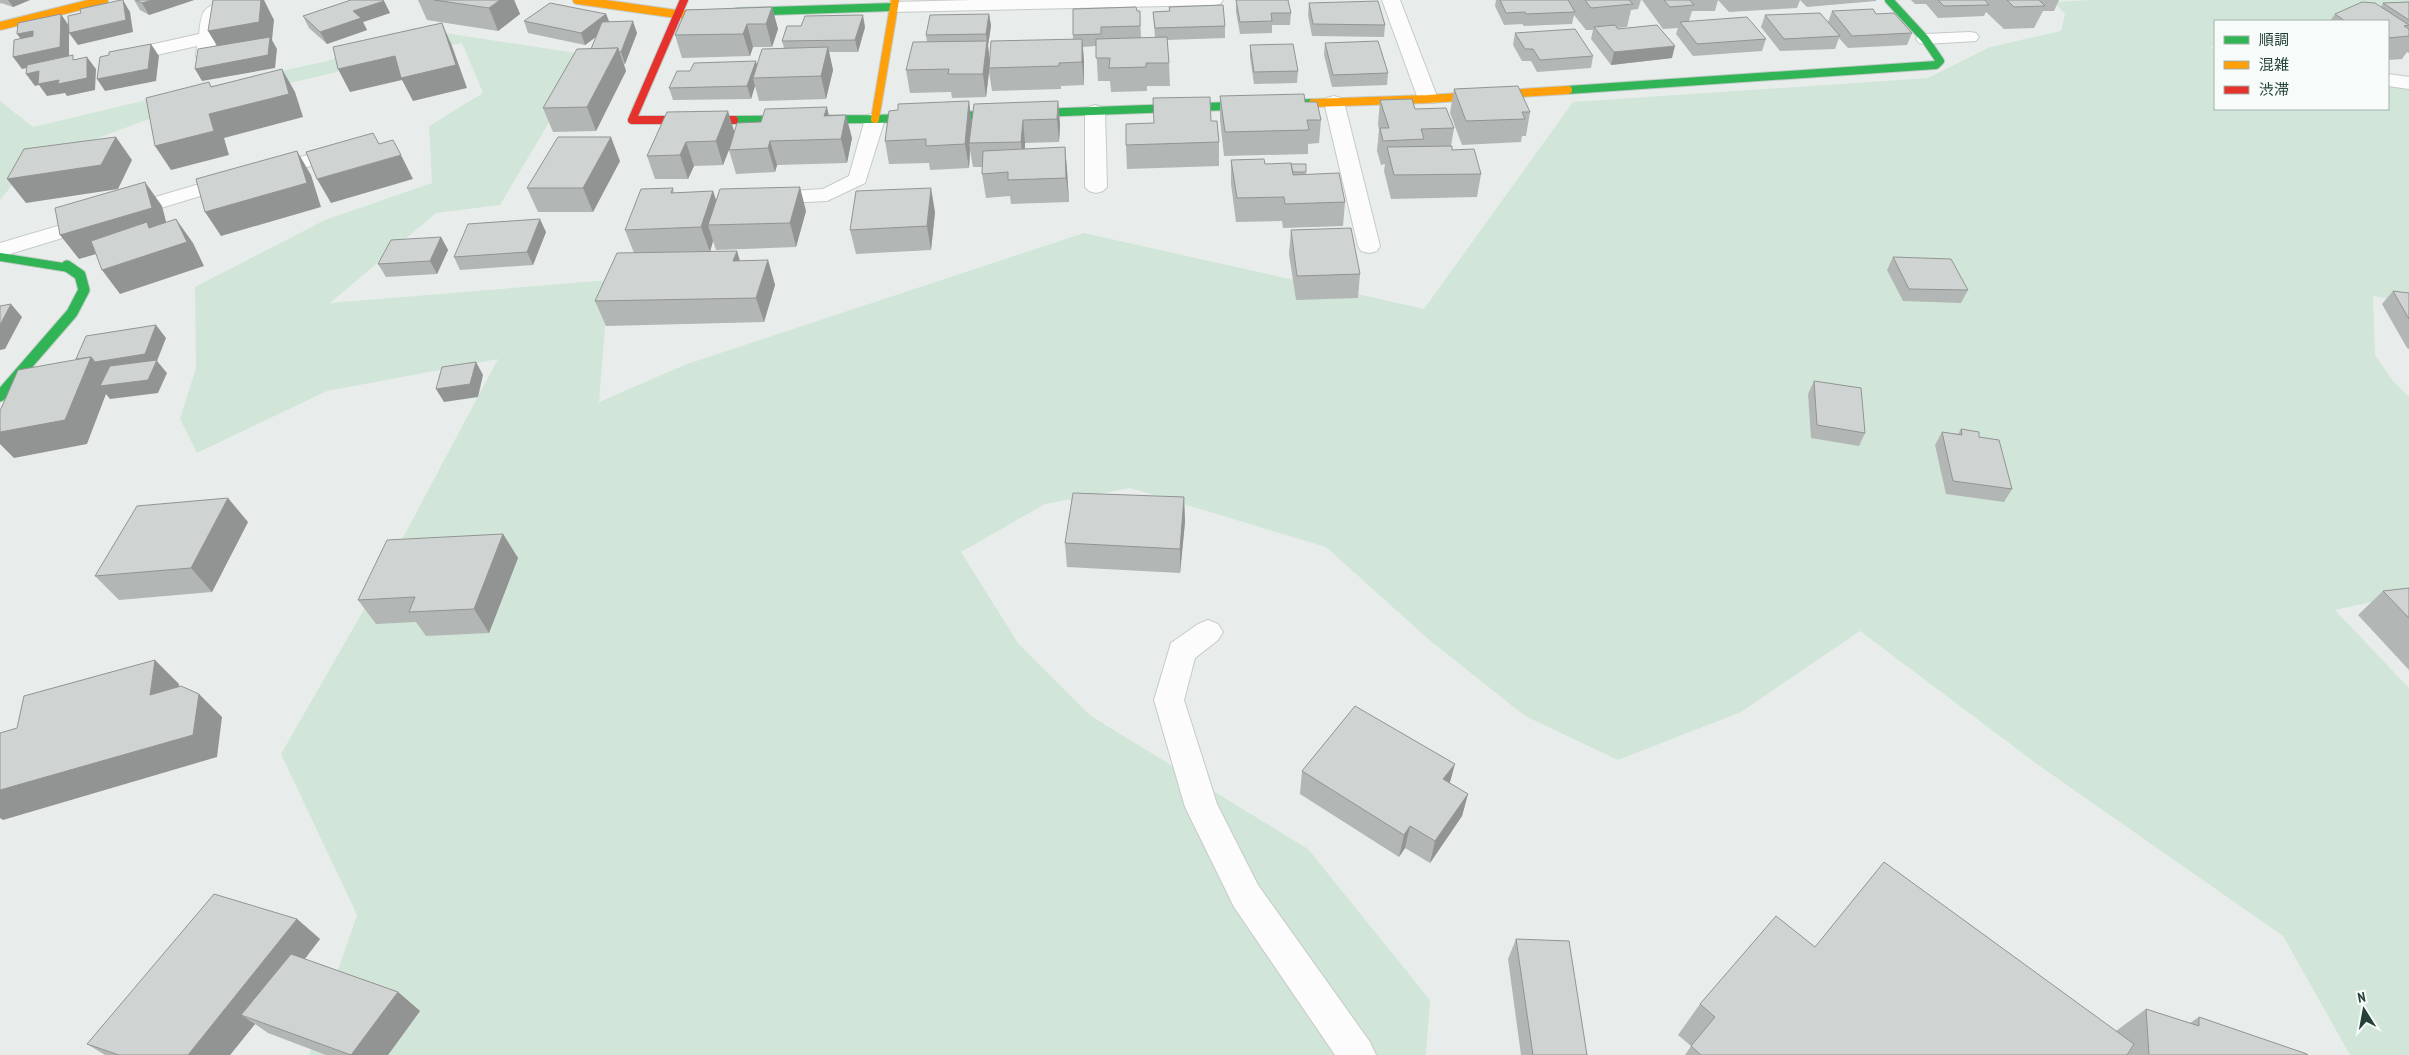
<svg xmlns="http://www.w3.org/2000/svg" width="2409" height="1055" font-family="'PT Sans Narrow','Noto Sans JP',sans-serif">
  <rect width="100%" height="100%" fill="#e8edeb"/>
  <polygon fill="#d1e6d8" points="2090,0 2409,0 2409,19 2215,21 2215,44 2211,47 2215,51 2215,109 2388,109 2388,86 2409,87 2409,303 2373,296 2375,355 2393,381 2409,397 2409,594 2335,610 2409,688 2409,1055 2350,1055 2283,936 2041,767 1860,631 1741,712 1618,760 1525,716 1427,638 1326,547 1130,488 1045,504 961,552 1018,643 1091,716 1308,849 1430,1000 1426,1055 309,1055 357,915 281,754 374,592 498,359 327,391 197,453 180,419 196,368 195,287 325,220 432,183 429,126 483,93 462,43 173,110 29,164 0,200 0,101 33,127 172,94 328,61 413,28 589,55 500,205 436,213 330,303 609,280 599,402 687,364 1084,233 1424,309 1573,102 1928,78 1990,47 2061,31 2065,14 2054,2"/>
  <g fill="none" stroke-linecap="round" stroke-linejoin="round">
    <defs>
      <g id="lane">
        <path d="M222,0h28l-3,4 -27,11 -6,41 -2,4h-14l-2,-4 1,-10 -45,10 -7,-2 -2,-4 2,-4 54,-12c3,-23 2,-24 23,-34z"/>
        <polygon points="2388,74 2409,77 2409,89 2388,86"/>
        <polygon points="1334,96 1341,98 1344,102 1380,246 1377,251 1369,253 1361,251 1358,246 1324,102 1327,98"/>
        <polygon points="1095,105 1102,107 1105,111 1107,187 1103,191 1096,193 1089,191 1085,187 1085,111 1088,107"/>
        <polygon points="875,113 882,115 885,119 865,183 827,201 765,204 757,203 754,198 757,193 823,189 849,176 865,119 868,115"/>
        <polygon points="345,145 352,147 355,151 352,155 210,193 0,257 0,243 196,185"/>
        <polygon points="1208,620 1218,624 1223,632 1218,640 1195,658 1184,700 1217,804 1258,885 1370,1042 1376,1055 1335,1055 1234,907 1185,807 1154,700 1171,643 1198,624"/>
      </g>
      <g id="street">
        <polygon points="972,0 1223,0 1220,4 1214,5 893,12 887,11 884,7 887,3 893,2"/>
        <polygon points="1382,0 1400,0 1438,99 1435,103 1421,103 1418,99"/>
        <polygon points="1970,32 1976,33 1979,37 1976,41 1925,44 1919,43 1916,39 1919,35 1925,34"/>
      </g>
      <g id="fast-far1">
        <polyline points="737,12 893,7"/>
        <polyline points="1568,90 1936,65 1940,61 1925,39 1889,0"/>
        <polyline points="734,120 875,119 1313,103"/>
        <polyline points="0,257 69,268"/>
      </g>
      <polyline id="fast" points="0,396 72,313 84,290 80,275 67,266"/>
      <g id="slow">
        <polyline points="577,0 676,14 694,14"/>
        <polyline points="0,26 104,0"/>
        <polyline points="1313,103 1428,99 1568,90"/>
        <polyline points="875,119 895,0"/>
      </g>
      <polyline id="jam" points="684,0 632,120 734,120"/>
    </defs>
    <use href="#lane" stroke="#c5cac8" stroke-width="2"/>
    <use href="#street" stroke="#c5cac8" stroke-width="2"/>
    <use href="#fast-far1" stroke="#c3cbc8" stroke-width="10"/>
    <use href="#fast" stroke="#c3cbc8" stroke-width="13"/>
    <use href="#slow" stroke="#c3cbc8" stroke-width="10"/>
    <use href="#jam" stroke="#c3cbc8" stroke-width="10"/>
    <use href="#lane" fill="#fcfcfc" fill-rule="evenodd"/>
    <use href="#street" fill="#fcfcfc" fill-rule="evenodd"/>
    <use href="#fast-far1" stroke="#30b455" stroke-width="8"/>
    <use href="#fast" stroke="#30b455" stroke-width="11"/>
    <use href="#slow" stroke="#ff9f0a" stroke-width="8"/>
    <use href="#jam" stroke="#e5322d" stroke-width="8"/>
  </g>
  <g fill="#b2b6b5">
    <polygon points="0,0 30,0 13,7 1,3 0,4"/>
    <polygon points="134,0 194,0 149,15 140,10"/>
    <polygon points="418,0 514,0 520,14 498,31 427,20"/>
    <polygon points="1236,0 1291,13 1290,25 1272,25 1272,33 1240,34 1236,12"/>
    <polygon points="1496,0 1641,0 1638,9 1631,10 1627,27 1617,28 1672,58 1611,65 1591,39 1593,30 1586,30 1574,15 1572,24 1524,26 1522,24 1504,25 1495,6"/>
    <polygon points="1642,0 1800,0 1797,8 1729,12 1718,0 1715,11 1692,11 1689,21 1766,39 1762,51 1693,56 1676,34 1678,28 1663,29"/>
    <polygon points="1800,0 1876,0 1876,1 1807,7"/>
    <polygon points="1911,0 2059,0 2054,11 2043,11 2034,28 2004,29 1986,12 1984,16 1938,18 1926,4 1915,4"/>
    <polygon points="384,1 390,13 363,22 367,30 327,44 309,28 303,16"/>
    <polygon points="2409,2 2409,53 2407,52 2402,59 2388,60 2388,21 2330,21 2335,14 2381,7 2383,3"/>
    <polygon points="1309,3 1385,25 1384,37 1312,36 1308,15"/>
    <polygon points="772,7 778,29 772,47 753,47 750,56 682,58 675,35"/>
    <polygon points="1169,7 1225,26 1225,38 1167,40 1169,63 1170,86 1147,86 1147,91 1111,92 1110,81 1098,81 1096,46 1083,47 1084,62 1084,85 1061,86 1061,89 992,91 989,72 986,97 952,98 951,92 910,93 906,70 927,42 926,35 989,14 991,26 988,45 989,57 1073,39 1073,35 1137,11 1140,11 1141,38 1105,39 1155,38 1153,12 1169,11"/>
    <polygon points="1832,11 1876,14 1912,33 1907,45 1848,48 1839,38 1835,49 1780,51 1761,27 1765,15 1828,22"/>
    <polygon points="606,14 609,22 637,33 625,64 624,64 626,71 596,131 553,132 543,108 591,49 597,36 585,45 528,33 524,21"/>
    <polygon points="865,27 858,52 829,52 833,70 826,99 759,101 755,86 751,99 673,100 669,88 690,71 757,64 784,48 782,41"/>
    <polygon points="1515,33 1593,56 1591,68 1537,72 1531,61 1522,61 1513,45"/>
    <polygon points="1325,43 1388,73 1387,85 1332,87 1324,55"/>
    <polygon points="1250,45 1298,71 1297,83 1254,84 1250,57"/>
    <polygon points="1454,89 1530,112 1526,136 1522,136 1521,142 1462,145 1450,113"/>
    <polygon points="1220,96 1305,102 1321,120 1319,143 1308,144 1308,154 1224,156 1220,120"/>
    <polygon points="1380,100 1415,109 1454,128 1451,146 1452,150 1481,174 1477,197 1391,199 1384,171 1385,164 1381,165 1377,151 1379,130 1378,124"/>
    <polygon points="1058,101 1060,125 1059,142 1025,143 1025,149 1065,147 1067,170 1069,202 1011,204 1010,196 986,198 982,174 983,167 973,167 970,150 969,168 930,170 929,163 889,164 885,141 972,122"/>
    <polygon points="667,112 734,133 761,122 829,115 852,138 847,163 777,165 775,172 736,174 729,150 723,165 694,166 688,179 655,179 647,156"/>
    <polygon points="1211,121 1219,142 1219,166 1127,169 1126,145"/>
    <polygon points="1231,160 1265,164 1306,164 1306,174 1345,202 1343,226 1283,228 1282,221 1236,222 1231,184"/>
    <polygon points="620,161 593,212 538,212 527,188"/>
    <polygon points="673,188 674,193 713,191 716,201 806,211 796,247 716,250 713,241 710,251 737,251 740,261 768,260 775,285 764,322 606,326 595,301 634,253 625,230"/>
    <polygon points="935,212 931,250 856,254 850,230"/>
    <polygon points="1291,230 1360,274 1358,298 1296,300 1289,254"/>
    <polygon points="546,232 533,265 460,270 454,257"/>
    <polygon points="441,237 448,250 437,274 386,277 378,264"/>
    <polygon points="1893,257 1968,290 1961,303 1903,301 1887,270"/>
    <polygon points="2393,291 2409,293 2409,349 2407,348 2382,304"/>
    <polygon points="1814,381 1865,433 1859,446 1811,438 1808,394"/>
    <polygon points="1961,429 1979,437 2012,489 2004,502 1946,494 1935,445 1942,432 1958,434"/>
    <polygon points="1184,497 1185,522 1180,573 1067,567 1065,543"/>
    <polygon points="248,522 212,592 119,600 95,576"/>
    <polygon points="503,534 518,558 489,633 426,636 416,622 376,624 358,600"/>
    <polygon points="2409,588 2409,670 2358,615 2383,591"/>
    <polygon points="1302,771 1450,783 1468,794 1462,816 1430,863 1405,848 1399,857 1300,794"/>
    <polygon points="297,919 320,939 305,959 398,992 420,1011 388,1055 326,1055 268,1033 255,1024 230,1055 105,1055 87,1044"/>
    <polygon points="1516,939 1587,1055 1521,1055 1508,959"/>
    <polygon points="1815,947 2116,1031 2146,1009 2190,1023 2199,1017 2308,1055 1685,1055 1691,1046 1678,1035 1700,1004"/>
  </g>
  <g fill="#919493">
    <polygon points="8,0 30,0 13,7"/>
    <polygon points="123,0 130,12 133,32 78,45 69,33"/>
    <polygon points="152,0 194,0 149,15 142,3"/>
    <polygon points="254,0 264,0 274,20 272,40 277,49 275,68 202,81 195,69 222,54 208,31"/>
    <polygon points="491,0 514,0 520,14 498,31 489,8"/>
    <polygon points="384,1 390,13 363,22 367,30 327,44 320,32 353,11"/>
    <polygon points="772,7 778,29 772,47 766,24"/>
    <polygon points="61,14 69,26 69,59 22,69 13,57"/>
    <polygon points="606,14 611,26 585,45 581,33"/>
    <polygon points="989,14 991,26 988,45 990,64 989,68 989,72 986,97 983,74 987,41 986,34"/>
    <polygon points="863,15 865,27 858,52 855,40"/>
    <polygon points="633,21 637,33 625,64 621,52"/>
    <polygon points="442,23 452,46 467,88 413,101 402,80 350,92 338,69"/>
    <polygon points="747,24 753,47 750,56 743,34"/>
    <polygon points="33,31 42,43 26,46 17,34"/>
    <polygon points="1082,39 1084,62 1084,85 1082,62"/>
    <polygon points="151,44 159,56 156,81 105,91 97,79"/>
    <polygon points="1675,46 1672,58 1611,65 1614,52"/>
    <polygon points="828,47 833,70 826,99 821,76"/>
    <polygon points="618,48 626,71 596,131 587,107"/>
    <polygon points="87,57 96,69 95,90 67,96 65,93 47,96 39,85 35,86 26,74 39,71"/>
    <polygon points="756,61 759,74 753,78 755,86 751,99 747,86"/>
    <polygon points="282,69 295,92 303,117 224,138 229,155 171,170 155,146 209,114"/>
    <polygon points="969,101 972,125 969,143 970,150 969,168 965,144"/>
    <polygon points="1058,101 1060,125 1059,142 1057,119"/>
    <polygon points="827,107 832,130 824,116"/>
    <polygon points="728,111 735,134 723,165 716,141"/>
    <polygon points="846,115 852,138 847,163 841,139"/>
    <polygon points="1023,120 1025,143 1024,165 1021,142"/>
    <polygon points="116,137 132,160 118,189 26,203 7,179"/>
    <polygon points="611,137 620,161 593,212 583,188"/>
    <polygon points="770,141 777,165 775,172 768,148"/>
    <polygon points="686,142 694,166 688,179 680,155"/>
    <polygon points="1065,147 1067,170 1069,202 1066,178"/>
    <polygon points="297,151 311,175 321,207 221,236 205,212"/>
    <polygon points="401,155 413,179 331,203 317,179"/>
    <polygon points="145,182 162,206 169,233 176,219 193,243 204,266 120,294 102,270 155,237 79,259 60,235"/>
    <polygon points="800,187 806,211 796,247 790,223"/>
    <polygon points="931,188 935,212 931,250 927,226"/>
    <polygon points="713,191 721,215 708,225 713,241 710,252 701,227"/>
    <polygon points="540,219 546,232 533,265 527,252"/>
    <polygon points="441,237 448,250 437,274 430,261"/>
    <polygon points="737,251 744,275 733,261"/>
    <polygon points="768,260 775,285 764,322 756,298"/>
    <polygon points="11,304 22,317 5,349 0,350 0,325"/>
    <polygon points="156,325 166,338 157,361 167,373 158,393 110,399 106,394 87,444 14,458 0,444 0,432 91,357"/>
    <polygon points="476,362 483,375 478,397 444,402 436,389"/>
    <polygon points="1184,497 1185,522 1180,573 1180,549"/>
    <polygon points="228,498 248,522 212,592 191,568"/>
    <polygon points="503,534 518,558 489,633 474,609"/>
    <polygon points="155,660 179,684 174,718 150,695"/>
    <polygon points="199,694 222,717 217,757 3,820 0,818 0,790"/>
    <polygon points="1455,764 1449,786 1443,779"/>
    <polygon points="1468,794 1462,816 1430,863 1435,841"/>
    <polygon points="1410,826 1405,848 1399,857 1404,835"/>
    <polygon points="297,919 320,939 257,1020 241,1015 255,1024 230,1055 188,1055"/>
    <polygon points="398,992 420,1011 388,1055 351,1055"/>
  </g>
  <g fill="#cfd4d2" stroke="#919493">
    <polygon points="121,0 123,0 126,20 69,33 68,16 81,13 80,9"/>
    <polygon points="136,0 152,0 142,3"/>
    <polygon points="213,0 261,0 259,22 208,31"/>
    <polygon points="351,0 383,0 384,1 353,11 361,18 320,32 303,16"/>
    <polygon points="434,0 500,0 489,8"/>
    <polygon points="1236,0 1288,0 1291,13 1271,13 1272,21 1240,22"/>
    <polygon points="1500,0 1568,0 1575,12 1526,14 1525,12 1506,13"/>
    <polygon points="1585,0 1629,0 1633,4 1591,8"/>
    <polygon points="1664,0 1690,0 1694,5 1670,7"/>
    <polygon points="1938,0 1985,0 1989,5 1944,6"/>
    <polygon points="2007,0 2039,0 2045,6 2014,7"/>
    <polygon points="1378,1 1385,25 1313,24 1309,3"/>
    <polygon points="2362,2 2375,3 2409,25 2404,26 2409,29 2409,36 2388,38 2388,21 2345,21 2335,14"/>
    <polygon points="2409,2 2409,20 2383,3"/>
    <polygon points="550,3 606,14 581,33 524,21"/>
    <polygon points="1223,5 1225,26 1155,28 1153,12 1170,11 1169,7"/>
    <polygon points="772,7 766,24 747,24 743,34 675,35 686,10"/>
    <polygon points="1136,7 1137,11 1140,11 1140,26 1101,27 1101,34 1073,35 1073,9"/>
    <polygon points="1873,9 1876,14 1894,13 1912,33 1852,36 1832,11"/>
    <polygon points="1820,13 1840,36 1784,39 1765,15"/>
    <polygon points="61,14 60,47 13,57 14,40 33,36 33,31 17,34 18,23"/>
    <polygon points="989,14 986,34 926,35 930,15"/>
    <polygon points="863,15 855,40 782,41 787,26 801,26 805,16"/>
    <polygon points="1747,17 1766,39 1697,44 1680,22"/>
    <polygon points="633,21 621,52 619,52 618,48 591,49 602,22"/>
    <polygon points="442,23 456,65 401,78 395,56 338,69 333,47"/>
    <polygon points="1615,25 1618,29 1657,25 1675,46 1614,52 1594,27"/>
    <polygon points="1575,29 1593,56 1540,60 1533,49 1525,49 1515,33"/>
    <polygon points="270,37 268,55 195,69 198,49"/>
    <polygon points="1167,37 1169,63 1146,63 1146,67 1109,68 1110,58 1096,58 1096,39"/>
    <polygon points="1082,39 1082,62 1059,63 1059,66 989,68 991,41"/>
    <polygon points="987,41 983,74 948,74 949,69 906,70 913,42"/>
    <polygon points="1378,41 1388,73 1333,75 1325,43"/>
    <polygon points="151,44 148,69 97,79 100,57 109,55 109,52"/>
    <polygon points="1293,44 1298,71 1254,72 1250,45"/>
    <polygon points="828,47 821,76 753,78 762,49"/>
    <polygon points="618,48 587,107 543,108 577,49"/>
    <polygon points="73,55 73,60 87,57 87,78 58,84 59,80 38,84 39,71 26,74 27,65"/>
    <polygon points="756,61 747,86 669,88 677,71 690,71 694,63"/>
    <polygon points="282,69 289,94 209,114 214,131 155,146 146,98 209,82 211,87"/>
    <polygon points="1518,86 1530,112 1522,112 1525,119 1466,121 1454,89"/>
    <polygon points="1304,94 1305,102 1317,102 1321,120 1307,120 1309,130 1225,132 1220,96"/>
    <polygon points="1210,97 1211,121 1217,121 1219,142 1126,145 1126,124 1154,123 1153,98"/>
    <polygon points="1412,99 1415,109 1446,108 1454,128 1421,129 1424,139 1383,141 1380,128 1389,128 1380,100"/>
    <polygon points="969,101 965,144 926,146 926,139 885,141 889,111 898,110 898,104"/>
    <polygon points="1058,101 1057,119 1023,120 1021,142 969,143 974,104"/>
    <polygon points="827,107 824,116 846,115 841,139 770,141 768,148 729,150 737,123 761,122 765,109"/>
    <polygon points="728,111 716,141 686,142 680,155 647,156 667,112"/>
    <polygon points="373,133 379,144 393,140 401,155 317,179 306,152"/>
    <polygon points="116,137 101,165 7,179 24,149"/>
    <polygon points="558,137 611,137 583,188 527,188"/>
    <polygon points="1452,146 1452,150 1474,149 1481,174 1394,175 1387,147"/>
    <polygon points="1065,147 1066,178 1008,180 1008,172 982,174 983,151"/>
    <polygon points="297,151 307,183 205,212 196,179"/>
    <polygon points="1264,159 1265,164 1291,163 1293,175 1339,173 1345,202 1285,204 1284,197 1237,198 1231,160"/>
    <polygon points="1291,164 1306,164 1306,172 1293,172"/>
    <polygon points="145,182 152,208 60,235 55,208"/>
    <polygon points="800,187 790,223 708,225 720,189"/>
    <polygon points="673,188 671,193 713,191 701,227 625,230 641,189"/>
    <polygon points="931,188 927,226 850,230 856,191"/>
    <polygon points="176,219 187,242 102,270 91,241 147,222 149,228"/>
    <polygon points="540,219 527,252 454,257 468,224"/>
    <polygon points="1351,228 1360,274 1297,276 1291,230"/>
    <polygon points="441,237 430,261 378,264 391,240"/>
    <polygon points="737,251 733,261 768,260 756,298 595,301 617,253"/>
    <polygon points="1893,257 1951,259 1968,290 1909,289"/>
    <polygon points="2393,291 2409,293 2409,319"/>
    <polygon points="11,304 0,325 0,306"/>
    <polygon points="156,325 145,354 95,362 91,357 76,359 86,336"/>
    <polygon points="91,357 65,420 0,432 0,411 18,370"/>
    <polygon points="157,360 148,380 100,386 110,366"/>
    <polygon points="476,362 470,384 436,389 442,367"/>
    <polygon points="1814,381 1861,388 1865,433 1817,425"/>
    <polygon points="1961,429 1979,432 1979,437 1999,440 2012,489 1953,481 1942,432 1962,435"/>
    <polygon points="1073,493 1184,497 1180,549 1065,543"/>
    <polygon points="228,498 191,568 95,576 137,506"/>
    <polygon points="503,534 474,609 409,612 415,597 358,600 387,540"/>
    <polygon points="2409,588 2409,618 2383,591"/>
    <polygon points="155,660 150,695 181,686 199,694 193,735 0,790 0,733 17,728 24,696"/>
    <polygon points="1355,706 1455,764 1443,779 1468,794 1435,841 1410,826 1404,835 1302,771"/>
    <polygon points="1884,862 2134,1044 2127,1055 1701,1055 1691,1046 1715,1017 1700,1004 1776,916 1815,947"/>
    <polygon points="214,894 297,919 188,1055 119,1055 87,1044"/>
    <polygon points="1516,939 1569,941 1587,1055 1533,1055"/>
    <polygon points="291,954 398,992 351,1055 241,1015"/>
    <polygon points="2146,1009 2199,1026 2199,1017 2307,1054 2308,1055 2149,1055"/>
  </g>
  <rect x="2214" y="20" width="175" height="90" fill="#f7fbf9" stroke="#a3b1ad"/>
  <rect x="2224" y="36" width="25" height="8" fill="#30b455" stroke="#a3b1ad"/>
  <text x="2259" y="45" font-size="15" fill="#24423a">順調</text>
  <rect x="2224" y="61" width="25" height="8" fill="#ff9f0a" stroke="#a3b1ad"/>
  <text x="2259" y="70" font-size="15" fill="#24423a">混雑</text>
  <rect x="2224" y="86" width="25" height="8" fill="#e5322d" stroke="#a3b1ad"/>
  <text x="2259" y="95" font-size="15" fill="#24423a">渋滞</text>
  <g transform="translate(2364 1010) rotate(349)" stroke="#f7fbf9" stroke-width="4" paint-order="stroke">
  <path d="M0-4L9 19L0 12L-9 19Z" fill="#24423a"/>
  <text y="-8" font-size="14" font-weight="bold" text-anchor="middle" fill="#24423a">N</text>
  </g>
</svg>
